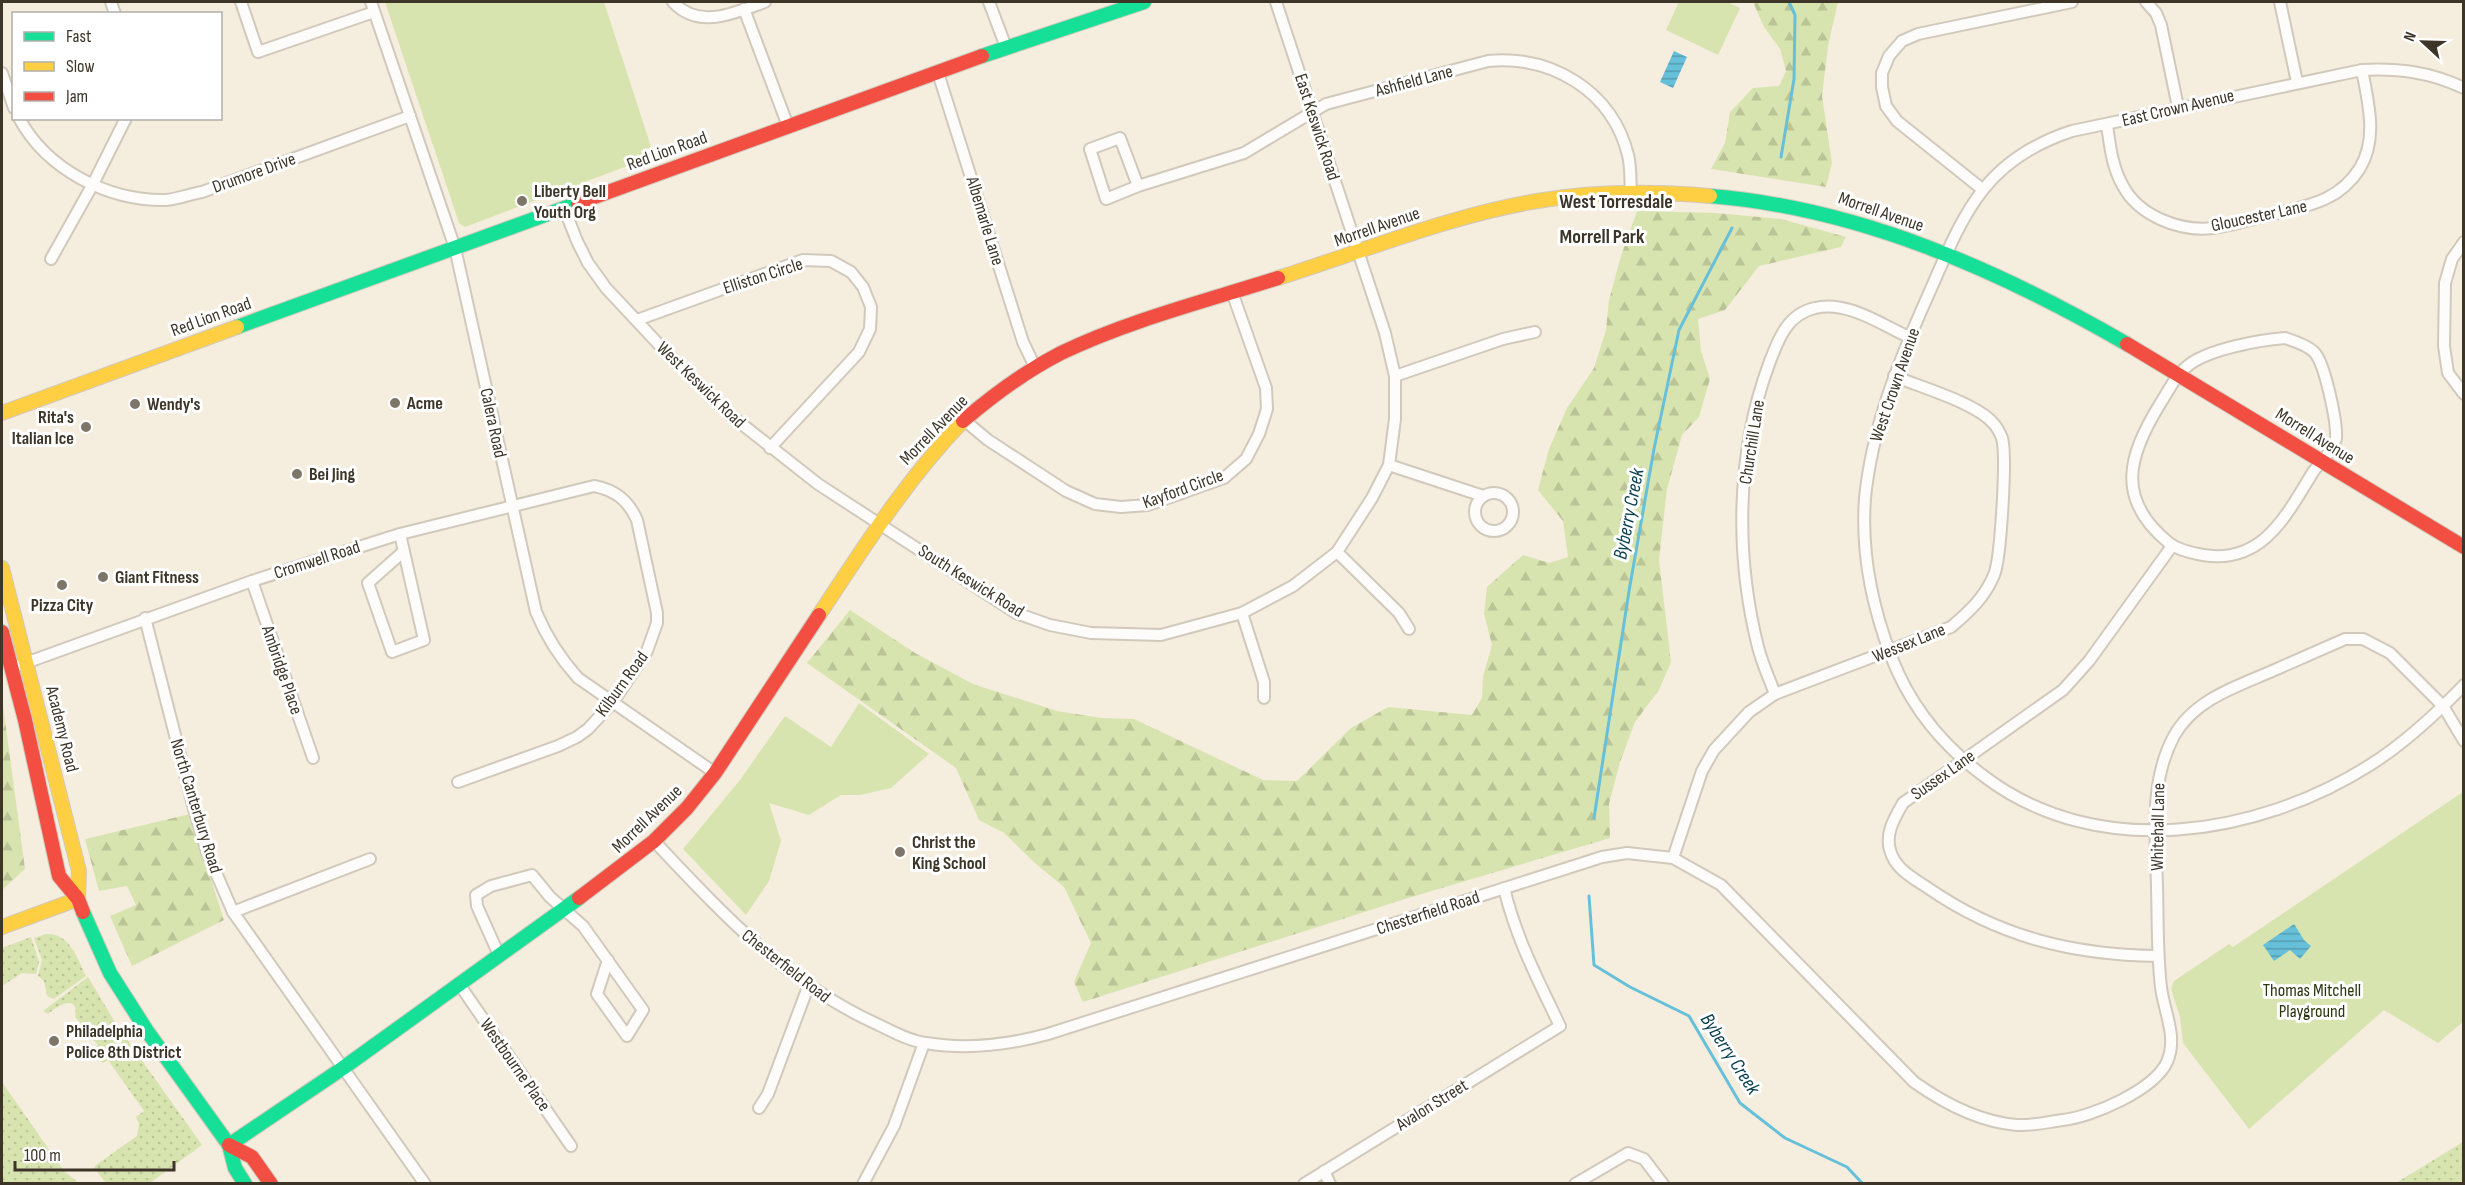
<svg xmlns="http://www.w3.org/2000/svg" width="2465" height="1185" font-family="'Sofia Sans Condensed',sans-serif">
  <defs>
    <pattern id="grass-dots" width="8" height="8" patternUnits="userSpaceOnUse" patternTransform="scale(1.5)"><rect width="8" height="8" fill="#d8e4b0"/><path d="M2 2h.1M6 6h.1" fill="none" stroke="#bac497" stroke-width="1.8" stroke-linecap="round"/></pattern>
    <pattern id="forest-firs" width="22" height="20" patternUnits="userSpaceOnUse" patternTransform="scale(1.5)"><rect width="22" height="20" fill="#d8e4b0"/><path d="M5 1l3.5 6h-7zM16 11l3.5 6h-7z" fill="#bac497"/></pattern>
    <pattern id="water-rules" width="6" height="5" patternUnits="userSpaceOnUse" patternTransform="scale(1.5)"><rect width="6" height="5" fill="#67c0da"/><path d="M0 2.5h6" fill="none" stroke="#569db1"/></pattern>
  </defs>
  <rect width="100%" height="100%" fill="#f5edde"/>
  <g fill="url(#grass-dots)">
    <path d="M46,934c24,-1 31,24 40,42l-32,23 -7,-3 -3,-15 -6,-5 4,-16 -8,-22z"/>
    <polygon points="31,937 39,962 36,974 22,973 2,986 2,948"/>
    <path d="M88,977l28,47 86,121 -52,38h-44l-12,-15 2,-3 41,-29 2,-12 -3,-7 8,-6 -36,-51 -5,3 -11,-7 -2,-5 8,-6 -23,-28c5,-24 -18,-12 -27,-3l-5,-3z"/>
    <polygon points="2,1082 64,1171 79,1183 2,1183"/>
    <polygon points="2463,1142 2463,1183 2396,1183"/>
  </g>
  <g fill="url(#forest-firs)">
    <polygon points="1753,2 1838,2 1828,46 1822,96 1832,163 1826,187 1711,169 1725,143 1730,112 1753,88 1779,86 1786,71 1780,49 1764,27"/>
    <polygon points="1637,211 1716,213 1781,219 1846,237 1841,247 1759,266 1725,310 1698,319 1701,351 1710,379 1699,417 1682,435 1667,489 1659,560 1671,662 1659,690 1635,722 1620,762 1609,804 1610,838 1405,899 1083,1002 1074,982 1091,943 1064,887 1036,864 1004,833 979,820 956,768 807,663 850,610 915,653 973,684 1057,711 1101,718 1134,719 1263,780 1297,781 1351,728 1388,707 1472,715 1482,698 1483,676 1492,645 1484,614 1487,587 1523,555 1549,563 1568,557 1563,521 1538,490 1549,449 1567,408 1594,368 1606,330 1609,300 1620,259"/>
    <polygon points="2,698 25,869 2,890"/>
    <polygon points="190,814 224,920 132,966 110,916 136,905 127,886 99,891 85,839"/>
  </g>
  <g fill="#d8e4b0">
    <polygon points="385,2 604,2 654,156 465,227 459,223"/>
    <polygon points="1679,2 1727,2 1740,8 1718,55 1666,30"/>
    <polygon points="859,703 929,754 891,788 860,795 841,795 809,815 769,803 781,841 769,881 746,915 683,849 740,780 785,716 831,747"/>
    <polygon points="2463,792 2463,1022 2438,1043 2384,1010 2249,1129 2183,1043 2180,1017 2171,989 2174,981 2229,944 2233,947"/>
  </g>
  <g fill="url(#water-rules)">
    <polygon points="1674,51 1687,57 1673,88 1660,82"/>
    <polygon points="2294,924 2304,940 2311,946 2300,959 2290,950 2274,961 2263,945"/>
  </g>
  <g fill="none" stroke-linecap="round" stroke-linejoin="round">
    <g stroke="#67c0da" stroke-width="3">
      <polyline points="1781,157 1794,79 1795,15 1789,2"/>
      <polyline points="1594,818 1629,591 1654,449 1679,330 1732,228"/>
      <polyline points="1589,896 1594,965 1630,987 1689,1016 1740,1103 1785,1138 1847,1167 1863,1184"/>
    </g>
    <defs>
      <g id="street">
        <polyline points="111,2 115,14"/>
        <polyline points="241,2 258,52 374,12"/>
        <path d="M371,2l84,246 81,364c11,26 23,45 42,66l137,95"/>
        <path d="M673,2c26,28 61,11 92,0"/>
        <polyline points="989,2 1006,47"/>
        <polyline points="2146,2 2156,13 2161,25 2178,107"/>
        <polyline points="2280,2 2297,82"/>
        <polyline points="744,9 788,126"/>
        <polyline points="2,73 14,108"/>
        <polyline points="938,73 1023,342 1035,367"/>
        <path d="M2464,88c-34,-16 -66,-20 -102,-18l-290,61c-92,30 -110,88 -146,169 -28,63 -54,128 -61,198 -4,54 7,108 26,158 19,50 52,90 94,121 113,85 273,59 385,-12 35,-22 65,-50 94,-80"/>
        <path d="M19,118c28,52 89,83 147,82 12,-1 24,-6 36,-8l208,-76"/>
        <path d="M2107,125c3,21 5,42 16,61 16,30 57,46 90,42 19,-2 38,-9 57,-13 36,-9 69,-13 90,-47 18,-30 8,-66 2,-98"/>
        <path d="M1138,186l-18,-48 -30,11 16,50 32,-13 106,-33 82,-49 162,-43c64,-6 124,30 140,94 3,11 2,25 3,36"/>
        <polyline points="1982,189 1897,121 1886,106 1882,87 1882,73 1889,56 1902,41 1918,34 2072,2"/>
        <polyline points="564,208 577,241 588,263 606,288 664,350 729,414 818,484 1016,613 1050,625 1091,633 1161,635 1242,613 1293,586 1337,552 1372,498 1389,465 1395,419 1395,376 1385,333 1276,2"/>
        <polyline points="2464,242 2452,259 2445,283 2444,346 2448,373 2464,394"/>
        <polyline points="51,259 93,184 126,118"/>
        <polyline points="637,320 803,260 831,261 851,272 863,287 871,307 870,329 859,352 770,448"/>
        <path d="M2285,338c9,3 22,7 29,14 11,11 23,70 22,86 -2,13 -16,24 -23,34 -26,42 -50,93 -110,83 -11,-2 -25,-5 -34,-12 -54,-44 -41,-87 -9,-139 9,-14 16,-30 30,-40 21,-15 69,-24 95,-26z"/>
        <polyline points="1395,376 1503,339 1535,332"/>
        <polyline points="964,420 988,440 1066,491 1095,504 1121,507 1148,505 1224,478 1246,459 1259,434 1267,409 1266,388 1232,292"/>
        <polyline points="1389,465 1483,496"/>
        <circle cx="1494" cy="512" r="19"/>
        <polyline points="400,534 424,640 392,652 368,583 404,551"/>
        <polyline points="1337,552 1399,613 1409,629"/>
        <polyline points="252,581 313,758"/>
        <polyline points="1242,613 1264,682 1264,698"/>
        <polyline points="145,618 194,809 207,852 233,912 425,1184"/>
        <path d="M20,665l232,-84 148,-47 194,-48c21,4 34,14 43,34l20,93v10l-10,28 -34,51 -25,27 -11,8 -19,9 -100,36"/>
        <path d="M1775,694c-6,-16 -13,-31 -17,-47 -23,-92 -22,-194 11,-283 9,-24 18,-50 46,-56 32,-8 67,17 94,29"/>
        <path d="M654,841c68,72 133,143 225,184 14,7 31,16 47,18 41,7 82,2 122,-9l554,-177 25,-4 46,5 48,27 193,197c31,22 65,40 103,43 15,1 31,-3 46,-5 29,-3 91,-30 104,-58 11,-25 -3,-50 -6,-75 -4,-33 -3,-67 -4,-100 -1,-51 -8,-105 17,-151 20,-36 61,-49 96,-64 25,-11 50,-22 75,-33h18l27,14 53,53 21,35"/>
        <path d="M1673,858l29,-87 12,-21 35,-38 26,-18 176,-67c18,-15 34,-30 43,-52 7,-17 13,-120 8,-137 -2,-5 -6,-12 -9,-15 -17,-20 -73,-36 -99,-47"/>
        <polyline points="233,912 370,859"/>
        <polyline points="499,955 477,906 476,895 491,886 532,875 550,897 583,926 643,1010 627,1036 597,994 608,960"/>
        <path d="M2158,956c-85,-1 -159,-19 -230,-68 -15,-10 -33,-19 -38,-38 -5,-17 5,-33 13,-47l160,-113 26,-29 83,-115"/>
        <polyline points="459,984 571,1146"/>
        <polyline points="759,1108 768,1094 808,987"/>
        <polyline points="1324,1171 1330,1184"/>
        <polyline points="863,1184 894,1126 924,1043"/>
        <path d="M1304,1184l256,-158c-22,-46 -44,-88 -56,-138"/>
        <polyline points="1575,1184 1628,1153 1644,1159 1663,1184"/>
      </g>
      <g id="fast">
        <polyline points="982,56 1144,2"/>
        <path d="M1710,196c149,12 289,74 417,148"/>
        <polyline points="237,327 578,203"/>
        <polyline points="83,912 110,973 147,1031 229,1145 235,1168 245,1184"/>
        <polyline points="229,1145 343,1068 579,898"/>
      </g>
      <g id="slow">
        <path d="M1278,278c86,-27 171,-62 259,-77 57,-10 116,-10 173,-5"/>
        <polyline points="2,413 237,327"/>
        <polyline points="2,568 79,871 78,899"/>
        <path d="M819,615c45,-68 87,-135 144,-194"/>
        <polyline points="2,927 78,899"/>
      </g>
      <g id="jam">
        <polyline points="578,203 982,56"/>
        <polyline points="2127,344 2464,547"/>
        <path d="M963,421c30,-26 63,-50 98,-68 69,-33 145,-52 217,-75"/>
        <polyline points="2,632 25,720 59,876 78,899 83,912"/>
        <polyline points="579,898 654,841 687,808 715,773 819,615"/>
        <polyline points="229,1145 252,1157 271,1184"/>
      </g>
    </defs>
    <use href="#street" stroke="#d0c9bc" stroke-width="14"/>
    <use href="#fast" stroke="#d0c9bc" stroke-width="16"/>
    <use href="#slow" stroke="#d0c9bc" stroke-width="16"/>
    <use href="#jam" stroke="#d0c9bc" stroke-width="16"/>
    <use href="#street" stroke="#fefcfa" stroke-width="10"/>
    <use href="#fast" stroke="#16e098" stroke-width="14"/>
    <use href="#slow" stroke="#ffcf43" stroke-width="14"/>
    <use href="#jam" stroke="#f24e42" stroke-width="14"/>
  </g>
  <g fill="#7d7568" stroke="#fff" stroke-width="2">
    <circle cx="522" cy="201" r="6"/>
    <circle cx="395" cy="403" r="6"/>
    <circle cx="135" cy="404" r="6"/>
    <circle cx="86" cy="427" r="6"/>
    <circle cx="297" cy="474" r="6"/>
    <circle cx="103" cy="577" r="6"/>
    <circle cx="62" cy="585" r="6"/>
    <circle cx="900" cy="852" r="6"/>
    <circle cx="54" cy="1041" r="6"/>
  </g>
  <g text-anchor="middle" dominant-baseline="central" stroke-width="6" stroke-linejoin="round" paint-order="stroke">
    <g font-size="18" fill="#3c3528" stroke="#fff">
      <text transform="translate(1414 81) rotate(-15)">Ashfield Lane</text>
      <text transform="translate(2178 108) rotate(-13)">East Crown Avenue</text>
      <text transform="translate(1317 127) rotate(72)">East Keswick Road</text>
      <text transform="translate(667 151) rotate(-20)">Red Lion Road</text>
      <text transform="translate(254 173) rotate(-20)">Drumore Drive</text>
      <text transform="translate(1881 212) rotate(19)">Morrell Avenue</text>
      <text transform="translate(2259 216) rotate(-12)">Gloucester Lane</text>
      <text transform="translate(985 221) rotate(73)">Albemarle Lane</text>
      <text transform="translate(1377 227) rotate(-19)">Morrell Avenue</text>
      <text transform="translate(763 276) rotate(-18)">Elliston Circle</text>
      <text transform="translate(211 317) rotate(-20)">Red Lion Road</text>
      <text transform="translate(701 385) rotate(44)">West Keswick Road</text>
      <text transform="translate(1895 385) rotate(-71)">West Crown Avenue</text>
      <text transform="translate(493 423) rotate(78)">Calera Road</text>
      <text transform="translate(934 430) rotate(-46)">Morrell Avenue</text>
      <text transform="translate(2315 436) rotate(32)">Morrell Avenue</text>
      <text transform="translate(1752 442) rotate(-81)">Churchill Lane</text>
      <text transform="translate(1183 489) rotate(-20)">Kayford Circle</text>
      <text transform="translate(317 560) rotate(-18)">Cromwell Road</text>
      <text transform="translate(971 581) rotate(32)">South Keswick Road</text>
      <text transform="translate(1909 643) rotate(-22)">Wessex Lane</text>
      <text transform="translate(282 670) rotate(71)">Ambridge Place</text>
      <text transform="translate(622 684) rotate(-54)">Kilburn Road</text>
      <text transform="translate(62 729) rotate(76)">Academy Road</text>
      <text transform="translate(1943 775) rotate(-35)">Sussex Lane</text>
      <text transform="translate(196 806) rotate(73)">North Canterbury Road</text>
      <text transform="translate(647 819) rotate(-44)">Morrell Avenue</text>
      <text transform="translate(2158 827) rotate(-89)">Whitehall Lane</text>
      <text transform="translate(1428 913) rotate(-18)">Chesterfield Road</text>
      <text transform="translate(786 966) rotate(38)">Chesterfield Road</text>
      <text transform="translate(515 1065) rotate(55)">Westbourne Place</text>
      <text transform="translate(1432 1105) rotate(-32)">Avalon Street</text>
    </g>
    <g font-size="18" font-weight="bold" fill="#3c3528" stroke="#fff" text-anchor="start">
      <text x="534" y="191">Liberty Bell<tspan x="534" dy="21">Youth Org</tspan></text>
      <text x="407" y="403">Acme</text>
      <text x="147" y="404">Wendy's</text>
      <text x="74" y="417" text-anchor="end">Rita's<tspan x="74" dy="21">Italian Ice</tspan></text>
      <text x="309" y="474">Bei Jing</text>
      <text x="115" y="577">Giant Fitness</text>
      <text x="62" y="605" text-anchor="middle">Pizza City</text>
      <text x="912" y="842">Christ the<tspan x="912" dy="21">King School</tspan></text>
      <text x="66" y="1031">Philadelphia<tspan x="66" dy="21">Police 8th District</tspan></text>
    </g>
    <g font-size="18" fill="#2a360f" stroke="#fff">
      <text x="2312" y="990">Thomas Mitchell<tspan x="2312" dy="21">Playground</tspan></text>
    </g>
    <g font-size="20" font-weight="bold" fill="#3c3528" stroke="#fff">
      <text x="1616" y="202">West Torresdale</text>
      <text x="1602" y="237">Morrell Park</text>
    </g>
    <g font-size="20" font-style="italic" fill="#053d4f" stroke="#fff">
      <text transform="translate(1629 514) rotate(-79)">Byberry Creek</text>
      <text transform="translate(1730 1054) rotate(57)">Byberry Creek</text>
    </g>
  </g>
  <rect width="2465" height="1185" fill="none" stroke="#3c3528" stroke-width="6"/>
  <rect x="12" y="12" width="210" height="108" fill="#ffffff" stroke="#b1aea9" stroke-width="1.5"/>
  <rect x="24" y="32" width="30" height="9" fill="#16e098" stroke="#b1aea9" stroke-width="1.5"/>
  <text x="66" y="42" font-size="18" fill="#3c3528">Fast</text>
  <rect x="24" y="62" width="30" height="9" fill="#ffcf43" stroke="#b1aea9" stroke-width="1.5"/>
  <text x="66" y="72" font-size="18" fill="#3c3528">Slow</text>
  <rect x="24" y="92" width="30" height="9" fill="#f24e42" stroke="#b1aea9" stroke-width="1.5"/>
  <text x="66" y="102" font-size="18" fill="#3c3528">Jam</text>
  <g transform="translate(2423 42) rotate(292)" stroke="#ffffff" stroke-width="4.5" paint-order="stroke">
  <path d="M0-4.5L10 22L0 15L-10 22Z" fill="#3c3528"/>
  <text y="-9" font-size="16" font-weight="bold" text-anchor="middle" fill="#3c3528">N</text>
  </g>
  <path d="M15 1161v9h159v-9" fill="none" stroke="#3c3528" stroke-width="3"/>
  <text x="24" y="1161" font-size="18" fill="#3c3528" stroke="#ffffff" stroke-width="4.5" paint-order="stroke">100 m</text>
</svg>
